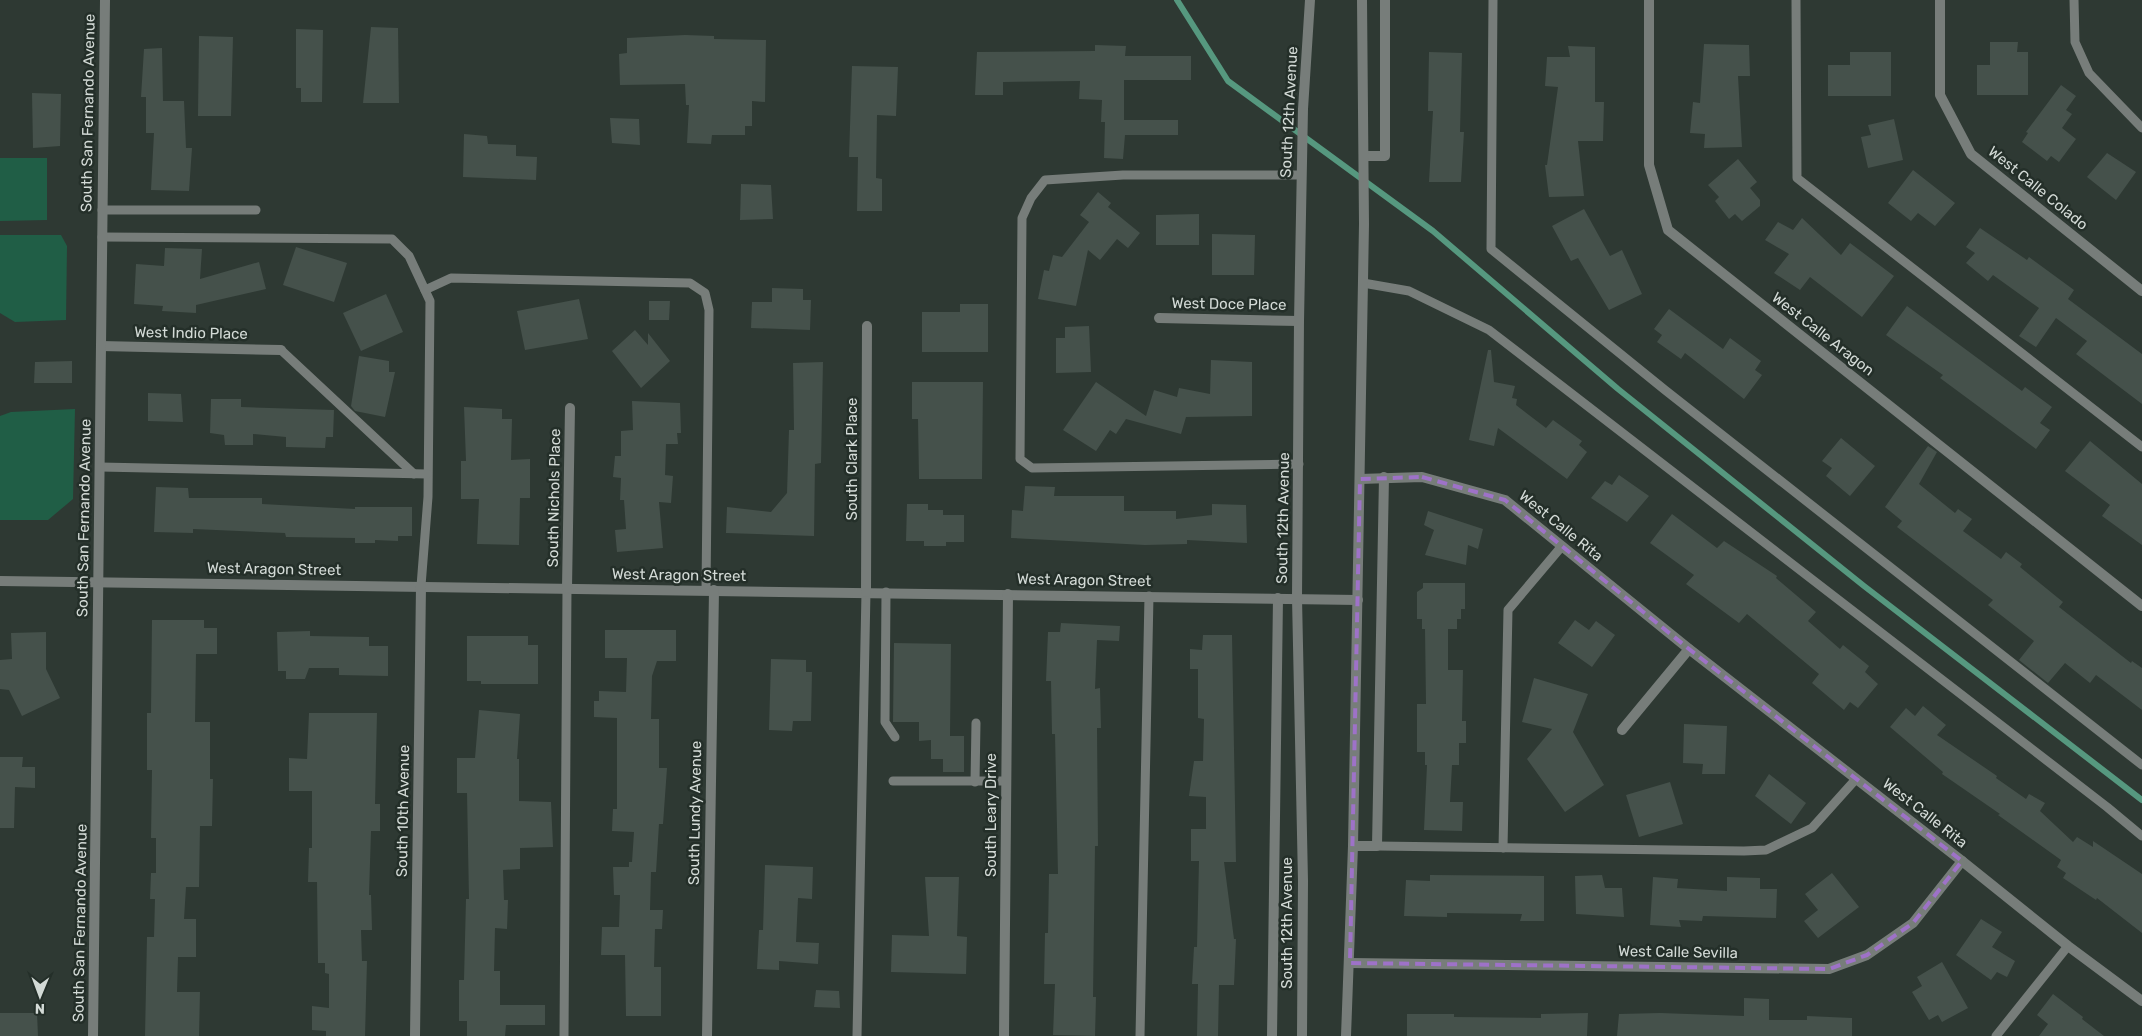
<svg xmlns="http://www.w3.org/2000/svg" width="2142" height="1036" font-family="Rubik,sans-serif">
  <rect width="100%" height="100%" fill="#2e3933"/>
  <g fill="#205e46">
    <polygon points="0,158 47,158 47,220 0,221"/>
    <polygon points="0,235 61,235 67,246 66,320 15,322 0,313"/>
    <polygon points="75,409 73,499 48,520 0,520 0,416 11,412"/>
  </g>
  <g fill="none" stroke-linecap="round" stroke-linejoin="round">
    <polyline stroke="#56987f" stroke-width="6" points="1177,0 1228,81 1433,231 1618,389 1864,586 2142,800"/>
  </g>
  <g fill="#45514b">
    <polygon points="371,27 398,28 399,103 363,103"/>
    <polygon points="296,29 323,30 322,102 301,102 301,88 296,88"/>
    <polygon points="685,35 714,36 714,39 766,40 765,102 752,101 752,126 745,126 745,135 712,135 711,144 687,143 689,105 686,105 685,84 620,85 619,54 627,53 627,38"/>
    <polygon points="199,36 233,37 231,116 198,116"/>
    <polygon points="1990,42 2018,42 2017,52 2028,52 2028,95 1977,95 1977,65 1990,65"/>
    <polygon points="1704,44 1749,45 1750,76 1738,76 1742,147 1704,148 1705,134 1690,133 1693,102 1700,103"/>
    <polygon points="1095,45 1126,46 1125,56 1191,56 1191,80 1124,80 1124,120 1178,120 1178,135 1125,135 1123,159 1104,158 1105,122 1101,122 1102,100 1079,99 1080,81 1003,82 1003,95 975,95 977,52 1095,51"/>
    <polygon points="1568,46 1595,47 1595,102 1604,102 1603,141 1578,141 1584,196 1549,197 1545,165 1547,165 1558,87 1545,86 1547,57 1570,57"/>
    <polygon points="162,48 163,101 184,101 186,148 192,148 189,191 151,190 154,133 146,133 146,97 141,97 144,49"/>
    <polygon points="1429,52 1462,53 1460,132 1464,132 1461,182 1429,182 1433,111 1428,111"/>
    <polygon points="1850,52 1891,52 1891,96 1828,96 1828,65 1850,65"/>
    <polygon points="852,66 898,67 896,116 877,115 876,178 882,179 882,211 857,211 858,157 849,157"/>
    <polygon points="2061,85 2076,96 2066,110 2072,114 2062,128 2076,139 2059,162 2051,156 2047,161 2022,142 2028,133 2026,132"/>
    <polygon points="32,93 61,94 60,146 33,148"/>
    <polygon points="610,118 639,119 640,145 612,143"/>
    <polygon points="1894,119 1903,160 1868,168 1861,137 1871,135 1868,125"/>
    <polygon points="464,134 487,136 488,144 516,145 516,156 537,157 536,180 463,177"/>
    <polygon points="2107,153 2136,172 2116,200 2087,177"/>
    <polygon points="1738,159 1757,182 1750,188 1760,200 1760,206 1742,221 1735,214 1729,219 1715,201 1719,197 1708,185"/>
    <polygon points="1913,170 1955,203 1935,226 1918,213 1911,221 1888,203"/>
    <polygon points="741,184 771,185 773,219 740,220"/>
    <polygon points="1098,192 1111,203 1108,207 1140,233 1128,248 1117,239 1100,260 1088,250 1076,306 1038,299 1044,270 1049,271 1053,255 1062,257 1089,222 1080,215"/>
    <polygon points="1584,209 1610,256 1622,250 1642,294 1609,310 1578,258 1571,261 1552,226"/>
    <polygon points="1199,214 1199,245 1156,245 1156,215"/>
    <polygon points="1802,218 1841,255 1850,243 1894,276 1862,317 1810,277 1800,290 1774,273 1789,254 1765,240 1778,222 1793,230"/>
    <polygon points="1980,228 2027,260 2029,257 2074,290 2068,299 2142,354 2142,404 2076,354 2087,341 2056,318 2036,347 2019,336 2039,308 1993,275 1988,281 1966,263 1975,253 1966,247"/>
    <polygon points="1212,234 1255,235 1254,275 1212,275"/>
    <polygon points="296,247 347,263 334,302 283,285"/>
    <polygon points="165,248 202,249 200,279 259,262 266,289 196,305 196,313 162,311 163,306 134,304 136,264 164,266"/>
    <polygon points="772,288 803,289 803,300 811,300 810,330 751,328 752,302 772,302"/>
    <polygon points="386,294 403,332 361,351 343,313"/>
    <polygon points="579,299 588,339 525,350 517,311"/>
    <polygon points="649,301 670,301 669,320 649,320"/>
    <polygon points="960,304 988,304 988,352 922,352 922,312 960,312"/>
    <polygon points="1907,306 2022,391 2025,387 2052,407 2040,423 2050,430 2036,449 1940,378 1943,375 1886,335"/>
    <polygon points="1669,309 1723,349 1730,338 1761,361 1755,370 1762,375 1744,399 1685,353 1681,359 1657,342 1662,335 1654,329"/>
    <polygon points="1089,326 1091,372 1056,373 1056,338 1065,338 1065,327"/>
    <polygon points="635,330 648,345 648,333 670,361 641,388 612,351"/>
    <polygon points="1488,350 1491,350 1494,382 1515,386 1512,398 1517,399 1516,405 1546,428 1553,420 1582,441 1579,445 1587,452 1567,479 1498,428 1494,446 1469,440"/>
    <polygon points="359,356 389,361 389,372 395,372 385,417 355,411 351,406"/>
    <polygon points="1211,360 1252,362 1252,416 1186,417 1181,434 1126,419 1116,434 1110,430 1096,451 1063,430 1096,382 1146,416 1154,390 1177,397 1179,388 1210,394"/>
    <polygon points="72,361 72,383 34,383 35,362"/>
    <polygon points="823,362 821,463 815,464 814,536 726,533 727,507 771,512 787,493 789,430 794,430 793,363"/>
    <polygon points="912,382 983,382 982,479 919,479 918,419 912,419"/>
    <polygon points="148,393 181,394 183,422 148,421"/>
    <polygon points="211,399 241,399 241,407 334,410 333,437 326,437 325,448 286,447 286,437 253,434 253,445 225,445 224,435 210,433"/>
    <polygon points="632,401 680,403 681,433 677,433 678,444 666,444 665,475 673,476 671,503 659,502 663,548 617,552 615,530 626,529 624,500 620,500 621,478 613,477 615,456 621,456 621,431 633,430"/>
    <polygon points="464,407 502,409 502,419 512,419 511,460 530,459 530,498 520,498 519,545 477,544 479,499 461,499 461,461 466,461"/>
    <polygon points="1841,438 1875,466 1850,496 1826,476 1832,468 1822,461"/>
    <polygon points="2090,441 2142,484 2142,545 2102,516 2110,505 2065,471"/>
    <polygon points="1928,446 1937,452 1919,484 1955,513 1958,509 1972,519 1963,531 2001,559 2006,552 2022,564 2020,567 2063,602 2059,607 2131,663 2132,661 2142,668 2142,710 2096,675 2090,683 2065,663 2048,683 2019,660 2034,641 1988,605 1993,600 1897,527 1902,521 1885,507"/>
    <polygon points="1619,475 1649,496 1627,522 1591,498 1605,481 1612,485"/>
    <polygon points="1025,486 1055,487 1054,496 1124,496 1124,511 1176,511 1176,519 1212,515 1212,504 1246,505 1247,543 1187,540 1187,544 1145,545 1011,538 1012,510 1023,511"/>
    <polygon points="156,487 188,488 189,498 262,498 262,504 355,509 355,507 412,507 412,536 398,536 398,541 375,540 375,543 355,543 355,538 286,537 285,533 193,529 193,533 154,532"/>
    <polygon points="907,504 928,504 928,510 943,510 943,515 964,515 964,542 946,542 946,546 924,546 924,541 906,541"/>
    <polygon points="1428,511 1483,529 1478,549 1468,545 1466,565 1425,555 1434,530 1424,525"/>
    <polygon points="1672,514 1717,548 1724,541 1777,576 1776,578 1816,612 1808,621 1840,649 1843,645 1869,666 1865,672 1878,684 1858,708 1850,702 1844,710 1812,683 1819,674 1747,614 1739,623 1686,584 1694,575 1650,543"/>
    <polygon points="1423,583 1465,583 1465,609 1461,609 1461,619 1457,619 1457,629 1448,629 1448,670 1463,670 1462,721 1466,721 1466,743 1459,743 1459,765 1452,765 1450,802 1463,802 1462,831 1424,830 1427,765 1425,765 1425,752 1417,752 1417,704 1426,704 1425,629 1422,629 1422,619 1417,619 1417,592 1423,588"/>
    <polygon points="152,620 204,620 204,628 217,628 217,654 196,654 195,722 210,722 210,779 213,779 212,826 200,826 199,887 186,887 184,919 196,919 196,957 178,957 177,992 200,992 199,1036 145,1036 147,937 154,937 155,899 150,899 151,873 156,873 156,838 151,838 152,770 147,770 147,713 151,713"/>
    <polygon points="1575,620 1589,630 1596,621 1615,635 1592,667 1558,643"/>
    <polygon points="1061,623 1120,626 1119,641 1097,640 1095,689 1100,688 1101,728 1097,728 1098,846 1095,846 1093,997 1096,997 1095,1036 1053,1035 1055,984 1044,984 1045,933 1048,933 1049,874 1058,874 1055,734 1052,734 1051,681 1046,681 1048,632 1060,632"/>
    <polygon points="605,630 676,630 676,661 657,661 652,676 651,719 659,719 659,768 667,768 663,824 659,824 656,872 651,872 650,910 663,910 662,929 655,929 654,967 661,967 661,1016 626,1016 625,955 601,955 602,927 619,927 620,895 614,895 613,867 629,867 629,862 632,862 634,832 612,831 613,809 617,809 617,718 594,717 594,701 599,701 599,691 626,692 627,658 605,658"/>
    <polygon points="310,631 310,636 369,637 369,646 388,646 388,676 339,675 339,668 309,668 305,679 286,679 286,671 278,671 277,632"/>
    <polygon points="46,632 46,669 60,698 22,716 9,690 0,689 0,660 12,659 11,633"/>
    <polygon points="1203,635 1232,635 1236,862 1224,862 1234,939 1236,939 1234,985 1219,985 1218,1036 1197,1036 1198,984 1192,984 1194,947 1197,947 1199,861 1191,861 1191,829 1206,829 1206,797 1189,796 1194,761 1203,761 1204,719 1198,718 1198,669 1190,669 1190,649 1202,650"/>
    <polygon points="467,636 528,636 528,645 538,645 538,684 481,684 481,681 467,681"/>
    <polygon points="894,643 951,644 950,736 964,736 964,772 943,772 943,759 931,759 931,740 919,741 919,722 893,722"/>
    <polygon points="771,659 806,660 806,672 812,672 811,721 793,721 792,731 769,730"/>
    <polygon points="1534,678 1588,694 1573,732 1604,785 1565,812 1527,759 1552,729 1522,722"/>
    <polygon points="1923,706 1946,725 1937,735 1997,776 1996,778 2026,799 2029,794 2045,803 2040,811 2073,842 2077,837 2093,847 2093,841 2142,874 2142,933 2097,898 2096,900 2063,878 2066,873 2057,867 2061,860 1998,815 2000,814 1942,774 1943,772 1890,727 1906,708 1915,716"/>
    <polygon points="479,710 520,714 517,759 519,759 519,801 551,802 553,847 520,848 520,869 503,870 504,900 508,900 507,929 495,928 494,971 500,971 500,1005 545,1005 545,1025 506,1025 505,1036 467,1036 467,1021 459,1021 459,980 464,980 466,899 469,899 467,793 457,793 457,758 475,758"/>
    <polygon points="309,713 377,713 375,804 380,804 380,831 371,831 369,895 371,895 372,930 361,930 362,961 367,961 365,1036 326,1036 326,1031 312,1030 312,1006 329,1008 329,974 325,973 325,963 318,963 317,882 308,882 309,848 312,848 312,791 289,791 289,758 307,759"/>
    <polygon points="1684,724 1727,726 1725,774 1702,774 1703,764 1683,763"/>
    <polygon points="0,757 23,757 22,767 35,767 35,788 15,787 14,828 0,828"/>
    <polygon points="1769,774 1806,803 1791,824 1755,796"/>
    <polygon points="1670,782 1683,824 1639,837 1626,795"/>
    <polygon points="765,865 813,867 812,899 798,898 796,942 819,943 818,964 779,961 779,970 757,969 759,930 763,930"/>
    <polygon points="1832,873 1859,907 1818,938 1804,921 1818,910 1805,894"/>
    <polygon points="1430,875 1544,876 1544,921 1520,921 1522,914 1447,913 1447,917 1404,916 1406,880 1430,881"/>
    <polygon points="1602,875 1605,888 1622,888 1624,917 1576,914 1575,876"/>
    <polygon points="925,877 959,877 957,936 967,937 966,974 891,972 892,935 929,936"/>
    <polygon points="1653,877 1678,879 1677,888 1727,891 1727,877 1760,878 1760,889 1777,889 1776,918 1703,916 1702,921 1679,920 1681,927 1650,925"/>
    <polygon points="1981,919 2002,932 1992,947 2015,961 2007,977 1997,972 1991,980 1956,955"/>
    <polygon points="1942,962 1968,1008 1942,1022 1938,1015 1929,1020 1912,992 1922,986 1917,977"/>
    <polygon points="816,990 839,991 840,1008 814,1007"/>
    <polygon points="2053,994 2083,1017 2082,1019 2104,1036 2039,1036 2048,1024 2037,1015"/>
    <polygon points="1744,998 1769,999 1769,1020 1807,1020 1807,1016 1852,1018 1852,1036 1617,1036 1619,1014 1660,1013 1744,1016"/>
    <polygon points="0,1013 37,1013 38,1036 0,1036"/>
    <polygon points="1588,1013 1587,1036 1407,1036 1407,1014 1454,1014 1454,1017 1541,1018 1541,1014"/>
  </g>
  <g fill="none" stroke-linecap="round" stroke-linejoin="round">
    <g stroke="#777d7a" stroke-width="9">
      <polyline points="1493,0 1491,249 1665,390 2142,765"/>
      <polyline points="1796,0 1797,178 2142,447"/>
      <polyline points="2074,0 2075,42 2089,73 2142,128"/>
      <polyline points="102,210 256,210"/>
      <polyline points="102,237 392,239 409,256 430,301 428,497 421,586"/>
      <polyline points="1363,283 1409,291 1489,330 2107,807 2142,836"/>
      <polyline points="425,290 451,278 690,283 705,293 709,310 706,590"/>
      <polyline points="281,350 414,474"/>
      <polyline points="1299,464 1032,468 1020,459 1022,218 1031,198 1045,180 1123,175 1301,175"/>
      <polyline points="100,467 427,474"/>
      <polyline points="886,592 885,722 895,737"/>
      <polyline points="893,781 1006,781"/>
      <polyline points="975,782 976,723"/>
      <polyline points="1377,846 1744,851 1766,850 1812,828 1856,779"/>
      <polyline points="1503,848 1508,610 1562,546"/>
      <polyline points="564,1036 567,588"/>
      <polyline points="857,1036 866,592"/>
      <polyline points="1140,1036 1149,596"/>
      <polyline points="1996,1036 2068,946"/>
    </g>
    <g stroke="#777d7a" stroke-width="10">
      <polyline points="1649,0 1649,165 1668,230 2142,606"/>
      <polyline points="1940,0 1940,95 1971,154 2142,291"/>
      <polyline points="1364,156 1385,156 1385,0"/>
      <polyline points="1159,318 1299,321"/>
      <polyline points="101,346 281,350"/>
      <polyline points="1360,479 1422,477 1505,500 1689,649 1962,861 2068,946 2142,1001"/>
      <polyline points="0,581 1358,600"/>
      <polyline points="567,588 570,408"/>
      <polyline points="866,592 867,326"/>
      <polyline points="1622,730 1689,649"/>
      <polyline points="1353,846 1377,846 1384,477"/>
      <polyline points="1350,963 1829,969 1867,955 1913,923 1962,861"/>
      <polyline points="93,1036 105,0"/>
      <polyline points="415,1036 421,586"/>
      <polyline points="707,1036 714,590"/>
      <polyline points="1004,1036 1008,594"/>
      <polyline points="1272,1036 1278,598"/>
    </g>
    <g stroke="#777d7a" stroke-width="10">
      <polyline points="1302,1036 1303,881 1297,598 1299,321 1303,109 1310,0"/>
      <polyline points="1346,1036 1353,846 1364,224 1362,0"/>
    </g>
  </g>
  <path fill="none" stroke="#9e72c8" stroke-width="4" stroke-dasharray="10 6" stroke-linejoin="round" d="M1422,477l83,23 184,149 273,212 -49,62 -46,32 -38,14 -479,-6 10,-484z"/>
  <g text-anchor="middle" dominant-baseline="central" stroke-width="5" stroke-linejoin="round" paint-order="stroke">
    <g font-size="15" fill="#d3dad6" stroke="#242f29">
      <text transform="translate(1289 112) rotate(-87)">South 12th Avenue</text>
      <text transform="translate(88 113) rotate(-89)">South San Fernando Avenue</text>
      <text transform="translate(2038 188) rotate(39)">West Calle Colado</text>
      <text transform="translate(1229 304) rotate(1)">West Doce Place</text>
      <text transform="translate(191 333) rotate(1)">West Indio Place</text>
      <text transform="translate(1823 334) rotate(38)">West Calle Aragon</text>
      <text transform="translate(852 459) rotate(-90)">South Clark Place</text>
      <text transform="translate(554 498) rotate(-89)">South Nichols Place</text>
      <text transform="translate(84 518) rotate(-89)">South San Fernando Avenue</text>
      <text transform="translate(1283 518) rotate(-89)">South 12th Avenue</text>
      <text transform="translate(1561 526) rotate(39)">West Calle Rita</text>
      <text transform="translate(274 569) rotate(1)">West Aragon Street</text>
      <text transform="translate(679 575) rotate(1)">West Aragon Street</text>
      <text transform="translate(1084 580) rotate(1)">West Aragon Street</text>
      <text transform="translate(403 811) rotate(-89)">South 10th Avenue</text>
      <text transform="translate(695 813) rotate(-89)">South Lundy Avenue</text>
      <text transform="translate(1925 813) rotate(38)">West Calle Rita</text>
      <text transform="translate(991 815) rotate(-90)">South Leary Drive</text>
      <text transform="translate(80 923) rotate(-89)">South San Fernando Avenue</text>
      <text transform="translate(1287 923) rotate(-90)">South 12th Avenue</text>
      <text transform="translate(1678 952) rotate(1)">West Calle Sevilla</text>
    </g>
  </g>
  <g transform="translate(40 996) rotate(181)" stroke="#242f29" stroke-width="4" paint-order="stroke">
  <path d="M0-4L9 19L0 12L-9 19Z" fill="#d3dad6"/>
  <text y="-8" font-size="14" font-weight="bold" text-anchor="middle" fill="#d3dad6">N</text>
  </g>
</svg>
